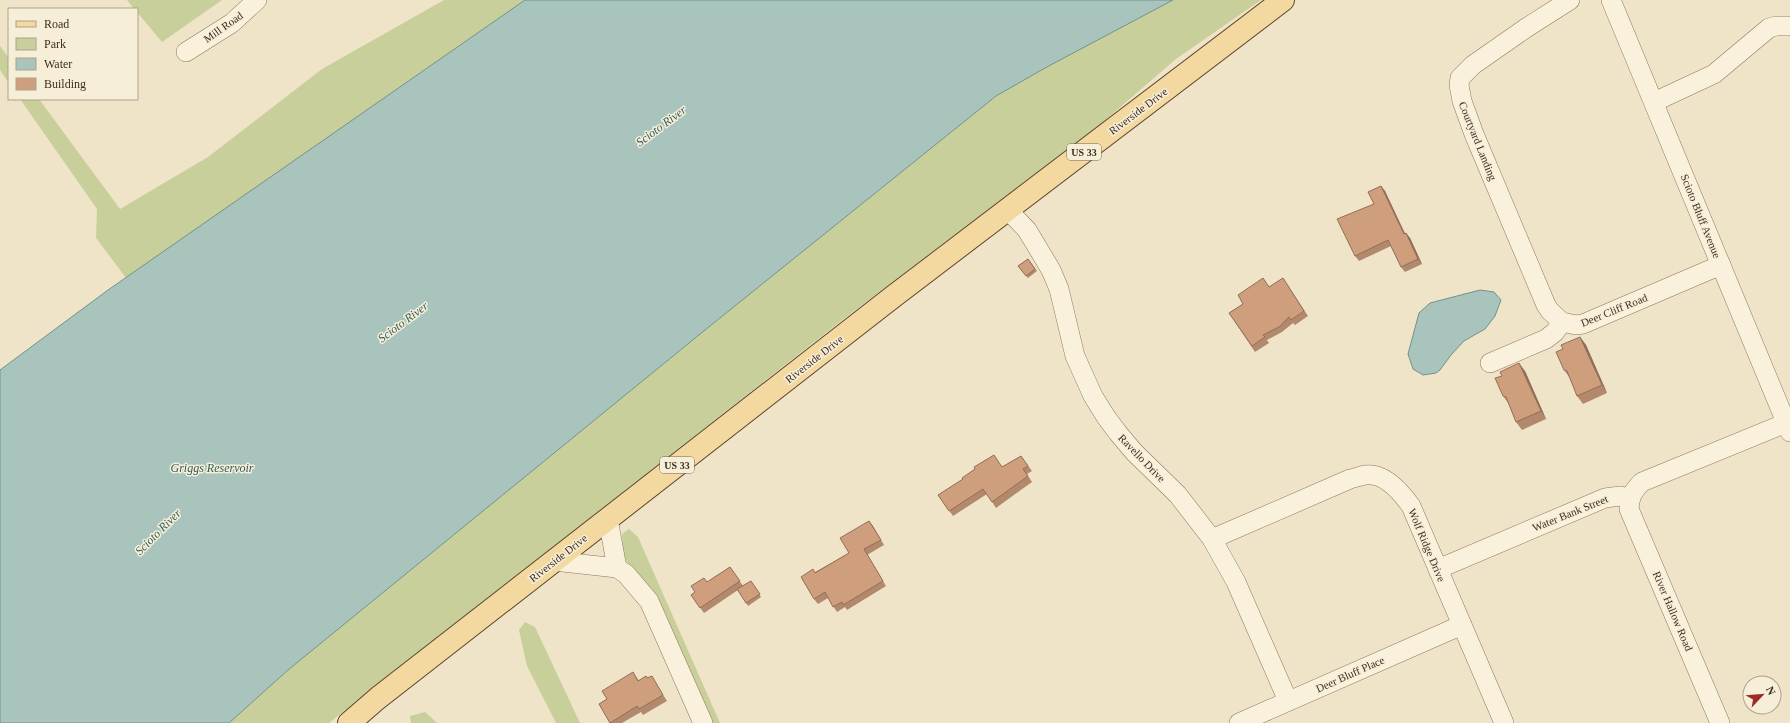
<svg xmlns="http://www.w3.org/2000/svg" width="1790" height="723" font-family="Georgia,serif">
  <rect width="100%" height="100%" fill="#f0e4c8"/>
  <g fill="#c9cf9b">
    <polygon points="127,0 222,0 162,42 137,12 137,9 134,9"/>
    <polygon points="444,0 525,0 126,278 96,238 97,209 20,99 39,99 120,209 208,157 322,69"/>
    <polygon points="1173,0 1261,0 1176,59 1102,123 841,321 329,723 229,723 288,670 705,330 996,96 1045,68"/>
    <polygon points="0,46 9,58 9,83 0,70"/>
    <polygon points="629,529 638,537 720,723 697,723 623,553 622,534"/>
    <polygon points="525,622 535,627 580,723 556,723 527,666 519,630"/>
    <polygon points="425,712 437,723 411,723 410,716"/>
  </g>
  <g fill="#a9c4bc" stroke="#6f938a">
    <polygon points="525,0 1173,0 1045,68 996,96 705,330 288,670 229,723 0,723 0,370 108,290"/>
    <polygon points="1480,290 1494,292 1501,300 1495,316 1485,329 1464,341 1451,355 1440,370 1436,373 1423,375 1413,369 1408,354 1419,313 1430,303"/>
  </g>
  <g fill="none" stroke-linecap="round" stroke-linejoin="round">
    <defs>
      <g id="minor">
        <polyline points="1611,0 1790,432"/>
        <polyline points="186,52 232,23 257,0"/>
        <polyline points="1654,102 1714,74 1769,28 1776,26 1790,26"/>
        <polyline points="1008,210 1027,230 1051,270 1059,289 1075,356 1093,396 1106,417 1118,433 1134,452 1178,495 1212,539 1236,582 1288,701"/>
        <polyline points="1562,322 1550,311 1546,305 1474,134 1462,101 1459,85 1460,78 1473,65 1526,28 1570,0"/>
        <polyline points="1490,363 1546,339 1555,332 1562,322 1576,325 1583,324 1721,265"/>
        <path d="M1212,539l138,-60c5,-1 10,-3 15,-4 19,-3 36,17 46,31l93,217"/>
        <polyline points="554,561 617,568 608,519"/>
        <polyline points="617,568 626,574 649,601 703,723"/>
        <polyline points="1438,569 1605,498 1620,496 1629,498"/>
        <polyline points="1239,723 1462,625"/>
        <path d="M1720,723l-91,-214c1,-13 4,-18 13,-27l144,-59"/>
      </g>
      <polyline id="major" points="349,723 378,698 894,296 1283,0"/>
    </defs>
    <use href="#minor" stroke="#8d765c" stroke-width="20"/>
    <use href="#major" stroke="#5b4430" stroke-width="24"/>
    <use href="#minor" stroke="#faf1dc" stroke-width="19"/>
    <use href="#major" stroke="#f3d9a0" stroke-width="22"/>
  </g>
  <g fill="#b2896c">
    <polygon points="1381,186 1385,191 1405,233 1406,233 1410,238 1422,264 1405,272 1401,267 1391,246 1359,261 1355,256"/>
    <polygon points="1028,259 1037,271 1028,278 1018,266"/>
    <polygon points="1283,278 1308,316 1295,325 1293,323 1282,332 1267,340 1269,343 1255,352 1229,313"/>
    <polygon points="1580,337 1586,345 1607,393 1583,404 1577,396 1570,378 1564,370 1563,349"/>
    <polygon points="1525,371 1546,419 1522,430 1516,422 1509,404 1503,396"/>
    <polygon points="1021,456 1032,471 1027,474 1032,482 996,508 987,494 953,516 938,495 1002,467"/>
    <polygon points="869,521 884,545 867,555 886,586 847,610 845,607 837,612 828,598 818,604 814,599 815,572 849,553"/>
    <polygon points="730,567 743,586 751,581 761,597 748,606 738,590 704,613 691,595 695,592 707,582"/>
    <polygon points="633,672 639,681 647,678 655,682 667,701 643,715 641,712 622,723 610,723 599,704 607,699"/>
  </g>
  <g fill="#916f58">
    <polygon points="1381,186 1385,191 1407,239 1404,234"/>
    <polygon points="1406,233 1410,238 1422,264 1418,259"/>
    <polygon points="1580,337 1586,345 1607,393 1602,385"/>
    <polygon points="1519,363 1525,371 1546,419 1541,411"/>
    <polygon points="869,521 873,526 884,545 881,540"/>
    <polygon points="864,549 867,555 886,586 883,581"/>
  </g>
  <g fill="#cf9f7d" stroke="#916f58">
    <polygon points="1381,186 1404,234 1406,233 1418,259 1401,267 1388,240 1355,256 1337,219 1374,204 1368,192"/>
    <polygon points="1028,259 1035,269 1026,276 1018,266"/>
    <polygon points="1263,278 1269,287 1283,278 1304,311 1291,320 1289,317 1279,327 1263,335 1265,337 1252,346 1229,313 1243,304 1238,295"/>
    <polygon points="1580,337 1602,385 1577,396 1567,371 1564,370 1556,352 1563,349 1561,345"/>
    <polygon points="1519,363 1541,411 1516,422 1506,397 1503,396 1495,378 1502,376 1500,372"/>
    <polygon points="994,455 1002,467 1021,456 1028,466 1023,469 1028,476 992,502 983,489 949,511 938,495 963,479 962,478 975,469 974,467"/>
    <polygon points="869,521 881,540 864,549 883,581 843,605 842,602 833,607 825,592 814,599 801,577 813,569 815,573 849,553 840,538"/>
    <polygon points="730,567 740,581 700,608 691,595 695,592 691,586 704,578 707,582"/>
    <polygon points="751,581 760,594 746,603 737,589"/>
    <polygon points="633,672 638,681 646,676 647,678 652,676 663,695 639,709 637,706 610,723 599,704 607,699 602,691"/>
  </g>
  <g text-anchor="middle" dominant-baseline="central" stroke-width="3" stroke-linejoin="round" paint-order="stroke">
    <g fill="#f7eed8" stroke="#756857" stroke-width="1">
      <rect x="1067" y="144" width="34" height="16" rx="3"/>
      <rect x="660" y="457" width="34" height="16" rx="3"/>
    </g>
    <g font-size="10" font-weight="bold" fill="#3d2e20">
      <text x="1084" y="152">US 33</text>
      <text x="677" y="465">US 33</text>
    </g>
    <g font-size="11" fill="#3d2e20" stroke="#f7eed8">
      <text transform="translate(223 27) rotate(-35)">Mill Road</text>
      <text transform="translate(1138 111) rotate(-37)">Riverside Drive</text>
      <text transform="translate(1478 141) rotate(68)">Courtyard Landing</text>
      <text transform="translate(1701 216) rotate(68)">Scioto Bluff Avenue</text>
      <text transform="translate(1614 310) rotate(-22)">Deer Cliff Road</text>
      <text transform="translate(814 359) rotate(-38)">Riverside Drive</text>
      <text transform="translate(1142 458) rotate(46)">Ravello Drive</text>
      <text transform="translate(1570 513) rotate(-22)">Water Bank Street</text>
      <text transform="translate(1427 545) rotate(67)">Wolf Ridge Drive</text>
      <text transform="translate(558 558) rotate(-38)">Riverside Drive</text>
      <text transform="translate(1673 611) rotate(67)">River Hallow Road</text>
      <text transform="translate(1350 674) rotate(-24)">Deer Bluff Place</text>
    </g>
    <g font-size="12" font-style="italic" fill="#2f5d5a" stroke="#f7eed8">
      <text transform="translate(661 126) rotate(-37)">Scioto River</text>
      <text transform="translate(403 322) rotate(-37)">Scioto River</text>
      <text x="212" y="468">Griggs Reservoir</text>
      <text transform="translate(158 532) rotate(-45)">Scioto River</text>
    </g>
  </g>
  <rect x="8" y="8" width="130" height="92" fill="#f7eed8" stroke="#ada18e"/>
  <rect x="16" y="21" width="20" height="6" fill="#f3d9a0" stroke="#ada18e"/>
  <text x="44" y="28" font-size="12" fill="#3d2e20">Road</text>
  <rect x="16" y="38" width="20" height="12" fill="#c9cf9b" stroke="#ada18e"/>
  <text x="44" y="48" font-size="12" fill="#3d2e20">Park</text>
  <rect x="16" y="58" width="20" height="12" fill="#a9c4bc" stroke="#ada18e"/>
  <text x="44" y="68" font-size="12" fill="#3d2e20">Water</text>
  <rect x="16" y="78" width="20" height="12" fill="#cf9f7d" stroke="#ada18e"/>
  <text x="44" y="88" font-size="12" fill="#3d2e20">Building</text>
  <g transform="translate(1762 695) rotate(64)"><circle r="19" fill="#f7eed8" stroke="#ada18e"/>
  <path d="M0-3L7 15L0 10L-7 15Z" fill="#9e2a2b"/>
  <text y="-6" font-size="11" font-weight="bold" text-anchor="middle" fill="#3d2e20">N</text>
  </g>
</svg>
